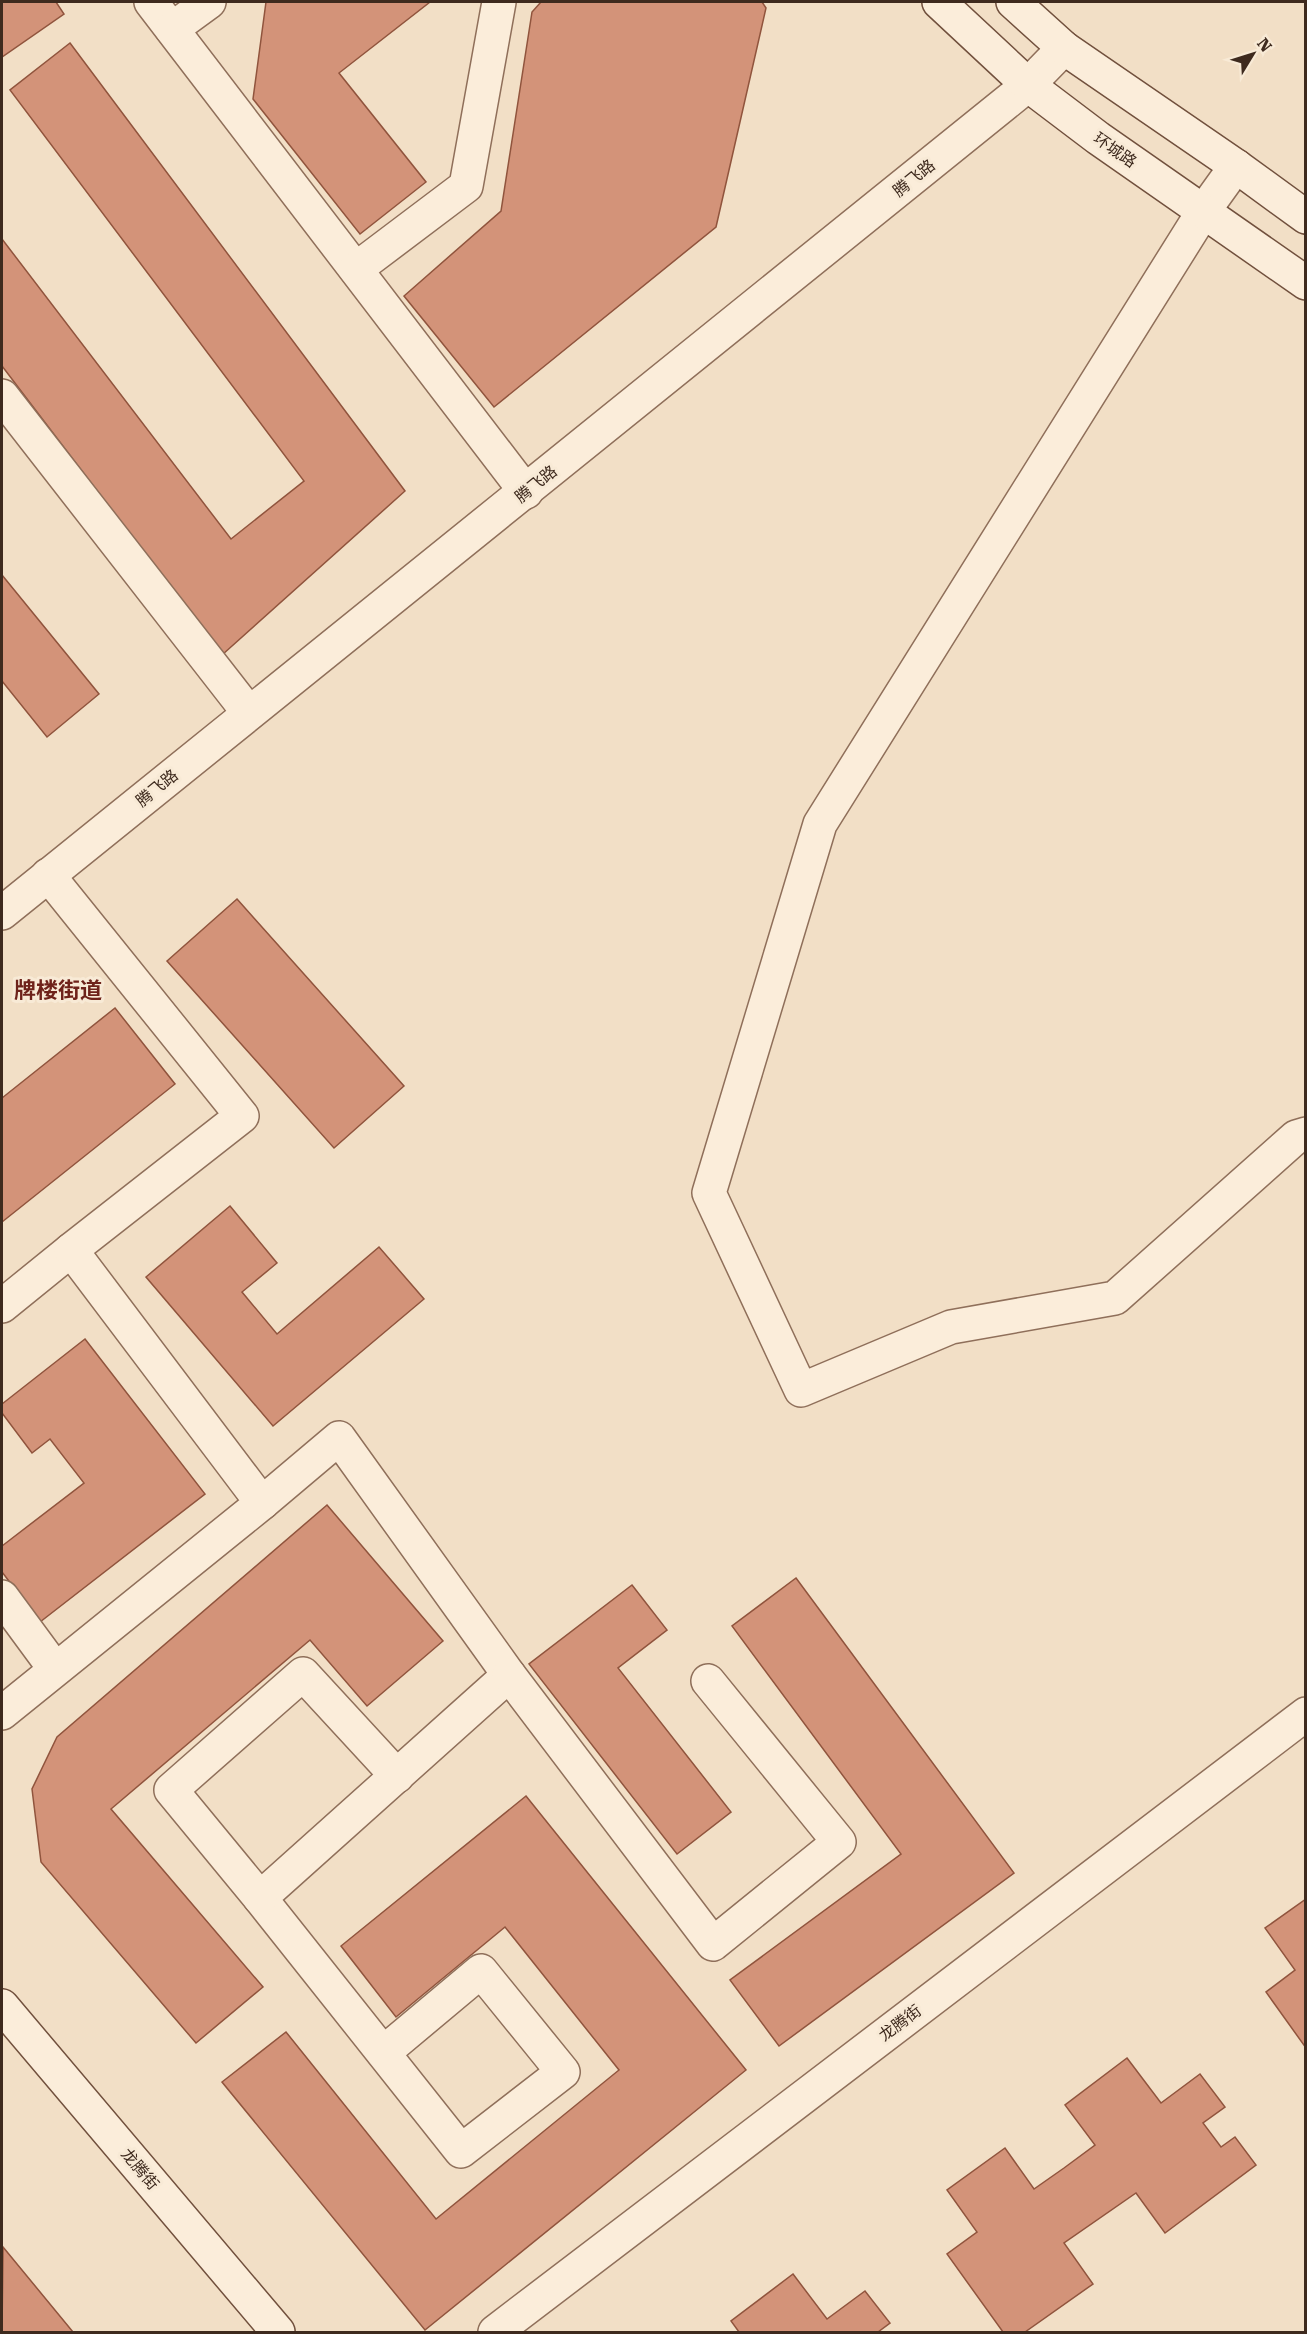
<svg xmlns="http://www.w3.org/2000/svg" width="1307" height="2334" font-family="'Roboto Serif','Noto Sans SC',serif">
  <rect width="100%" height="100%" fill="#f2dfc6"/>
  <g fill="#d39379" stroke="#90543d" stroke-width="1.5">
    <polygon points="2,2 56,2 64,14 2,57"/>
    <polygon points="266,2 430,2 339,73 426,182 360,234 253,99"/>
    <polygon points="541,2 762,2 766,8 716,227 494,407 404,296 501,211 532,12"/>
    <polygon points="70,43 405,491 222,655 2,366 2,239 231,539 304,481 10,90"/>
    <polygon points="2,575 99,694 47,737 2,681"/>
    <polygon points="237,899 404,1086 334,1148 167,961"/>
    <polygon points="115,1008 175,1084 2,1222 2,1098"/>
    <polygon points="230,1206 277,1263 242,1292 277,1334 379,1247 424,1299 273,1426 146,1277"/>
    <polygon points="85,1339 205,1494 40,1622 2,1572 2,1546 84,1483 50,1439 32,1453 2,1413 2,1404"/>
    <polygon points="327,1505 443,1641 367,1706 310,1640 111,1809 263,1987 196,2043 41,1862 32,1789 57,1737"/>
    <polygon points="796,1578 1014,1873 779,2046 730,1980 901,1854 732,1626"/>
    <polygon points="632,1585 667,1630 618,1668 731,1812 677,1854 529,1664"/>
    <polygon points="526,1796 746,2070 425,2330 222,2082 286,2032 436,2219 619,2070 505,1927 396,2017 341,1946"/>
    <polygon points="1306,1899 1306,2048 1266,1992 1295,1970 1265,1928"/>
    <polygon points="1127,2058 1161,2103 1200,2074 1225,2107 1203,2123 1221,2147 1235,2137 1256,2165 1165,2233 1136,2193 1064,2243 1093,2284 1025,2332 1003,2332 947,2254 977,2232 947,2190 1005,2148 1034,2189 1064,2168 1095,2145 1065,2105"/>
    <polygon points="3,2247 73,2332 2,2332"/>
    <polygon points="793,2274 827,2319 865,2291 890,2323 878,2332 739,2332 731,2321"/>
  </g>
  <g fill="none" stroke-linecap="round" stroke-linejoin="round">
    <defs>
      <g id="minor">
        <polyline points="151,2 526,492"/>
        <polyline points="172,29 209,2"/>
        <polyline points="1236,166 1203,212 820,824 709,1193 801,1390 951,1327 1115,1298 1296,1137 1306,1134"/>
        <polyline points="356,269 466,186 499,2"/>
        <polyline points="2,396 249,713"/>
        <polyline points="2,1306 71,1250"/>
        <polyline points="262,1503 339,1438 509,1675 260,1898 461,2151 563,2072 481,1971 383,2053"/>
        <polyline points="2,1597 55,1669"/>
        <polyline points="509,1675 713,1944 839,1842 708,1681"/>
        <polyline points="2,1713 262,1503 71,1250 242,1116 48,875"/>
        <polyline points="260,1898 171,1790 303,1674 397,1776"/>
        <polyline points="495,2332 1306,1714"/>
      </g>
      <polyline id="tertiary" points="2,913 1028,85 1064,48"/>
      <g id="secondary">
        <polyline points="939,2 1028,85 1098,138 1306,283"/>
        <polyline points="1013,2 1064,48 1236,166 1306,217"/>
        <polyline points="2,2006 278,2332"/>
      </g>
    </defs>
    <use href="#minor" stroke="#8f6f5a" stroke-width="36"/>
    <use href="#tertiary" stroke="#8f6f5a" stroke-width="36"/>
    <use href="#secondary" stroke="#71503d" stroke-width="36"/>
    <use href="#minor" stroke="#fbedda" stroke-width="33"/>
    <use href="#tertiary" stroke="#fbedda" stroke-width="33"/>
    <use href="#secondary" stroke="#fbedda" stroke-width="33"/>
  </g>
  <g text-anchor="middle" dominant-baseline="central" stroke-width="6" stroke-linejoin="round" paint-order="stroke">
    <g font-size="16" fill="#3e2a1e" stroke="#f8ead6">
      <text transform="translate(1115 150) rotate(35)">环城路</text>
      <text transform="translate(914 178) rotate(-39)">腾飞路</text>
      <text transform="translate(536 484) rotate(-39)">腾飞路</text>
      <text transform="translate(157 788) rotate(-39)">腾飞路</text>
      <text transform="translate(900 2023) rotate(-37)">龙腾街</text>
      <text transform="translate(140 2169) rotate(50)">龙腾街</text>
    </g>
    <g font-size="22" font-weight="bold" fill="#6e221a" stroke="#f8ead6">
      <text x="58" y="990">牌楼街道</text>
    </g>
  </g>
  <rect width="1307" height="2334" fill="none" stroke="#3e2a1e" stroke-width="6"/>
  <g transform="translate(1253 54) rotate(52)" stroke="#f8ead6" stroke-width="4.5" paint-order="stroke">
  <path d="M0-4.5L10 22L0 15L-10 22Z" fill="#3e2a1e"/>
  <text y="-9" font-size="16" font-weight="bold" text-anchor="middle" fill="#3e2a1e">N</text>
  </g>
</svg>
